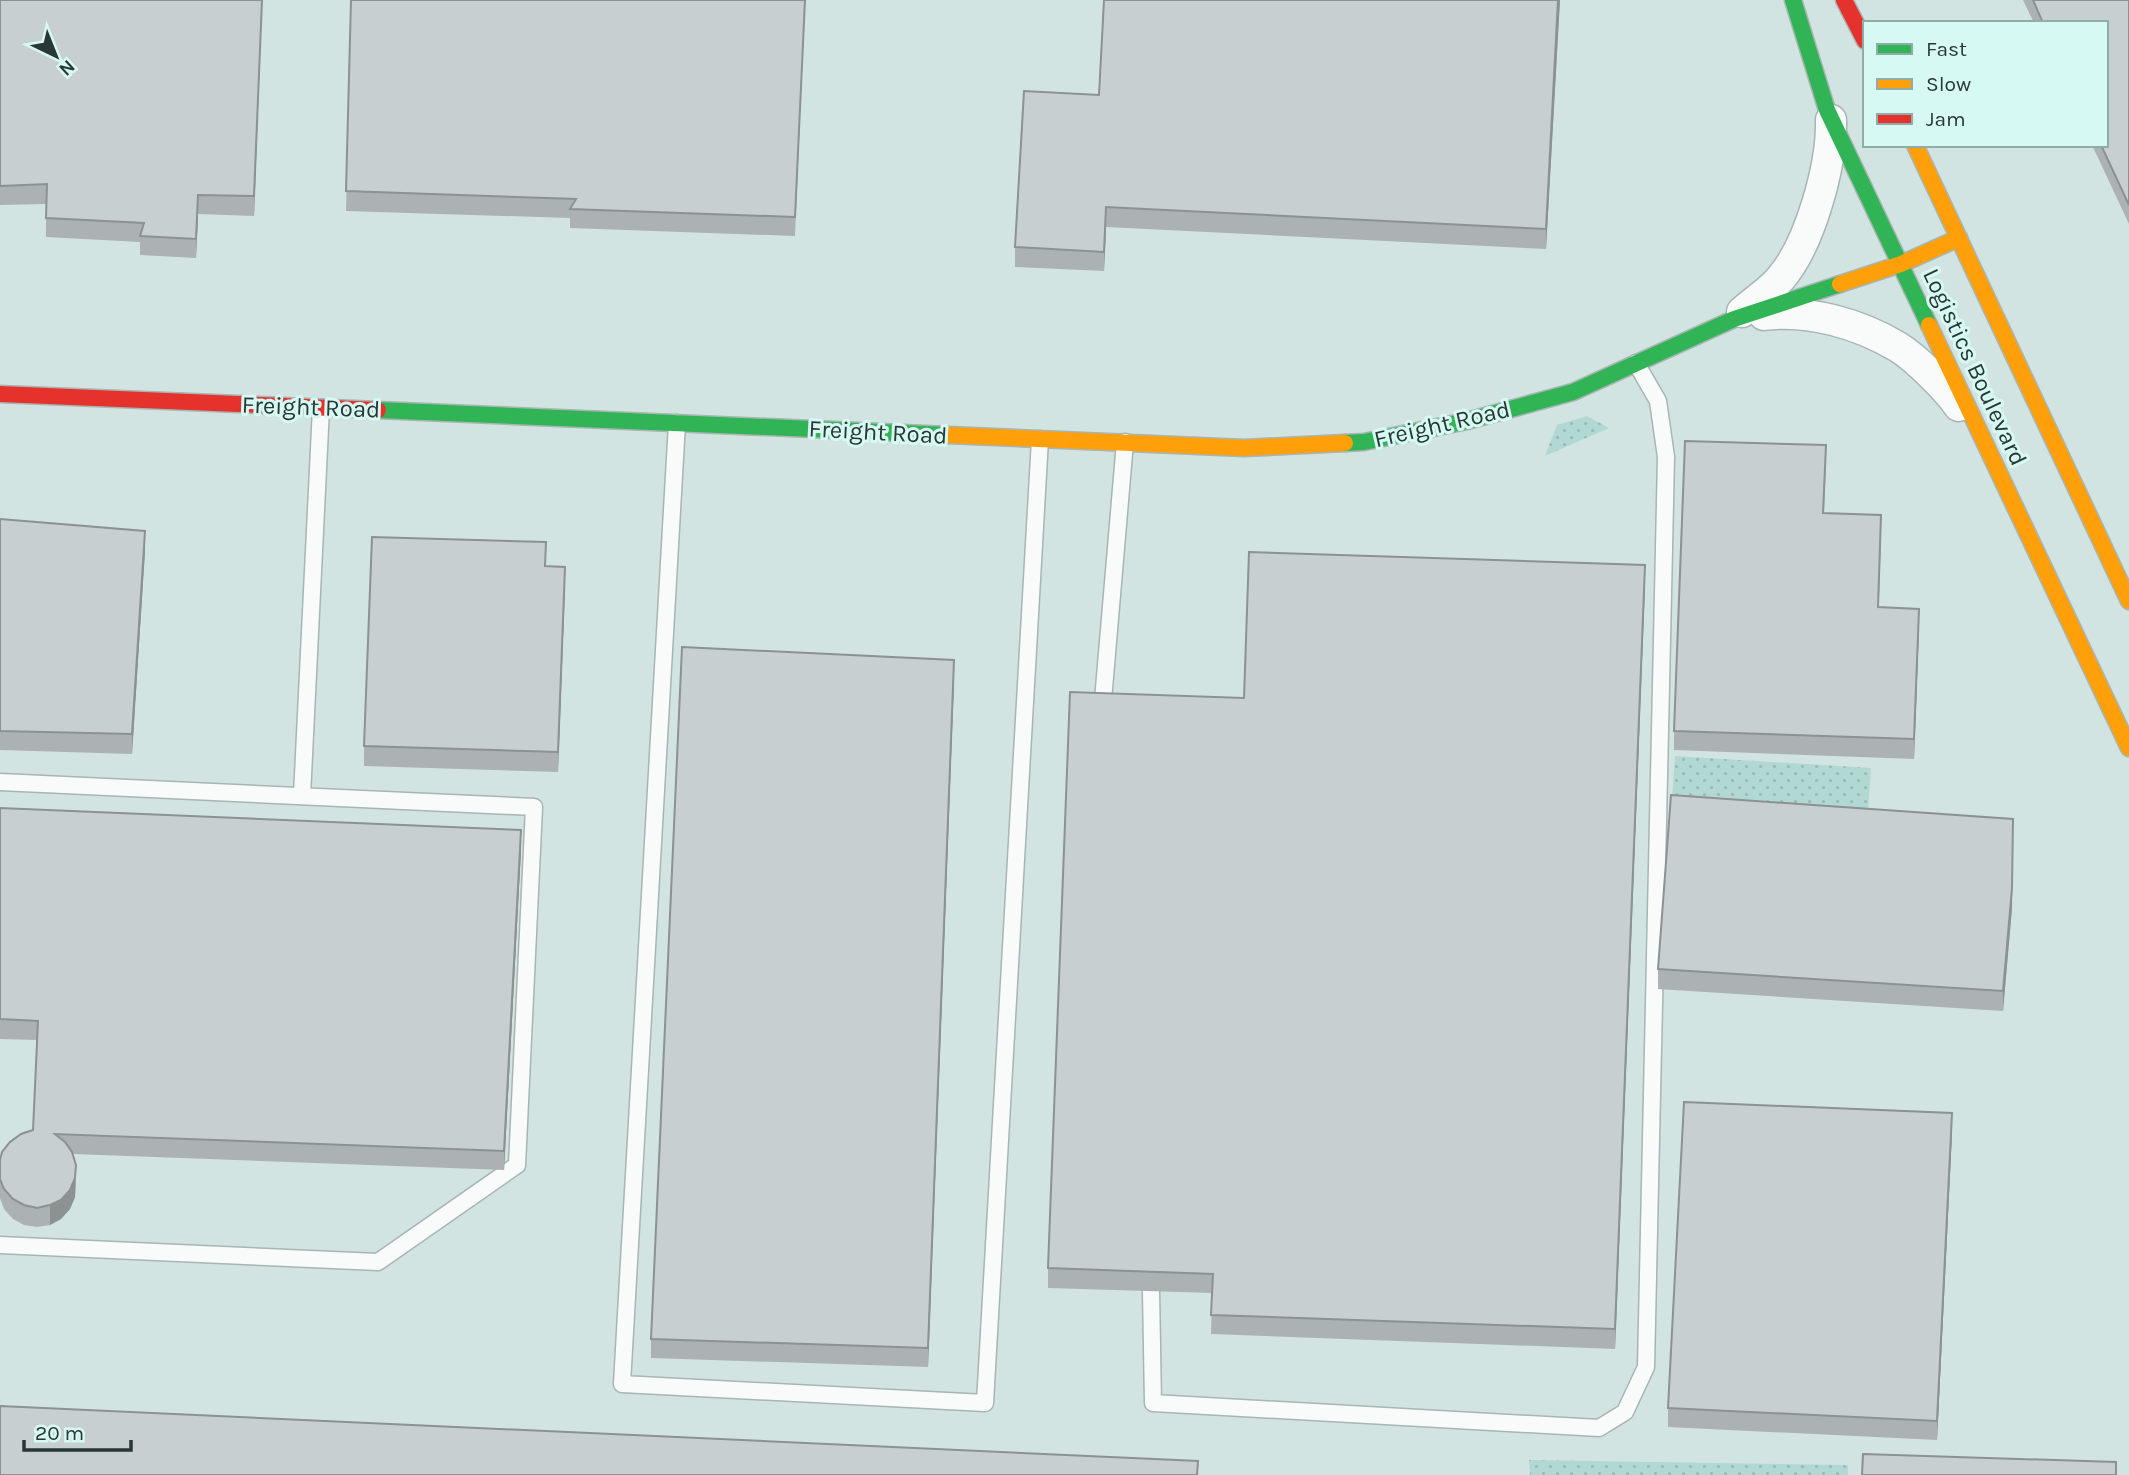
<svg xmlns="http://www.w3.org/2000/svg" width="2129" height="1475" font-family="Karla,sans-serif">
  <defs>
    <pattern id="grass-dots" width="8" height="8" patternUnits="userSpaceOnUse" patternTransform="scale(1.75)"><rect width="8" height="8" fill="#b2d8d3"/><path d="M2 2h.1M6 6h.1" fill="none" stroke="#99bab6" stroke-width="1.8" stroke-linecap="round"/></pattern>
  </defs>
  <rect width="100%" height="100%" fill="#d2e4e1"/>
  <g fill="url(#grass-dots)">
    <polygon points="1587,416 1609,428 1545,456 1557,425"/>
    <polygon points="1675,756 1871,768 1867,826 1671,815"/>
    <polygon points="1529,1460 1848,1465 1848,1475 1530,1475"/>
  </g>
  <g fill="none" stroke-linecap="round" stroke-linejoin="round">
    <defs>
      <g id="lane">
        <polyline points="677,423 622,1384 985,1403 1040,439"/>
        <polyline points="1102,712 1125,442"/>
        <polyline points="0,782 534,807 517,1165 378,1262 0,1245"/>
        <polyline points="302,796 321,408"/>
        <polyline points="1151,1291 1153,1403 1599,1428 1625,1412 1646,1367 1666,457 1658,401 1636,363"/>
      </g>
      <g id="street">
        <path d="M1742,312c12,-11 28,-21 38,-33 30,-34 52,-114 51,-159"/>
        <path d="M1764,315c44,-6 96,9 134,32 18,11 49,42 61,59"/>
      </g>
      <g id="fast">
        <polyline points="1793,0 1827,110 1929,325"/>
        <polyline points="378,410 948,435"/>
        <polyline points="1345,443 1364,442 1467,421 1573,392 1734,319 1840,284"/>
      </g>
      <g id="slow">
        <polyline points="1915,145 2129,601"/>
        <polyline points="1840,284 1901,264 1959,238"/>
        <polyline points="1929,325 2129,748"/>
        <polyline points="948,435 1244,448 1345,443"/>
      </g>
      <g id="jam">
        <polyline points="1844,0 1865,41"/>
        <polyline points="0,394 378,410"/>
      </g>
    </defs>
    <use href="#lane" stroke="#a7b5b3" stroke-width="19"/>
    <use href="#street" stroke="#a7b5b3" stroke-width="33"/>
    <use href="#fast" stroke="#a7b5b3" stroke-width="19"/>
    <use href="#slow" stroke="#a7b5b3" stroke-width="19"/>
    <use href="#jam" stroke="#a7b5b3" stroke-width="19"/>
    <use href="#lane" stroke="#f8fbfa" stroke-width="16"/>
    <use href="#street" stroke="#f8fbfa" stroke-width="30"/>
    <use href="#fast" stroke="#30b455" stroke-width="16"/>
    <use href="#slow" stroke="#ff9f0a" stroke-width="16"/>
    <use href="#jam" stroke="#e5322d" stroke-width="16"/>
  </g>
  <g fill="#acb2b4">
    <polygon points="0,0 262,0 254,216 198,214 196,258 140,255 140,242 46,237 46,204 0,205"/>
    <polygon points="351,0 805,0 795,236 570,228 570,218 346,211"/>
    <polygon points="1104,0 1560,0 1546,249 1106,227 1104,271 1015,267 1015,247 1099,95"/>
    <polygon points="2023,0 2129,0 2129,224 2092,145 2106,145 2106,23 2034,23"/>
    <polygon points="1826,465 1824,514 1881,535 1878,607 1919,628 1914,759 1674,750 1674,731"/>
    <polygon points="0,519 145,551 132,754 0,750"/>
    <polygon points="546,566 565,586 558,772 364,766 364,746"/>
    <polygon points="1645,585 1615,1349 1211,1334 1212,1293 1048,1288 1048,1268 1244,698"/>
    <polygon points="954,680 928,1367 651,1358 651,1339"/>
    <polygon points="0,808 521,850 504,1170 73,1154 76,1184 75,1197 70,1209 61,1219 50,1225 37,1227 24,1225 13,1219 4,1209 0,1198 0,1160 33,1130 37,1040 0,1039"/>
    <polygon points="2012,908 2003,1011 1658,989 1658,969"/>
    <polygon points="1952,1133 1937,1440 1668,1427 1668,1408"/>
  </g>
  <g fill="#8c9192">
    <polygon points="262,0 262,1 254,216 254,196"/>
    <polygon points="1558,0 1560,0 1546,249 1546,229"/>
    <polygon points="198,195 198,214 196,258 196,239"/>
    <polygon points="1106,207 1106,227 1104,271 1104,252"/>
    <polygon points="1881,515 1881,535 1878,627 1878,607"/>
    <polygon points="145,531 145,551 132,754 132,734"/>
    <polygon points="1645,565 1645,585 1615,1349 1615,1329"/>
    <polygon points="565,567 565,586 558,772 558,752"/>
    <polygon points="1919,609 1919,628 1914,759 1914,739"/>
    <polygon points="954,660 954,680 928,1367 928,1348"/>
    <polygon points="2013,819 2012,908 2003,1011 2003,991"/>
    <polygon points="521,830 521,850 504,1170 504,1151"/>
    <polygon points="1952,1113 1952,1133 1937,1440 1937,1421"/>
    <polygon points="76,1165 75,1197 70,1209 61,1219 50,1225 50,1205"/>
  </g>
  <g fill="#c8cfd1" stroke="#8c9192" stroke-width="2">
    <polygon points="0,0 262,0 254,196 198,195 196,239 140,236 144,223 46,218 47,184 0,186"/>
    <polygon points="351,0 805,0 795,217 570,209 576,199 346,191"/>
    <polygon points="1104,0 1558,0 1546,229 1106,207 1104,252 1015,247 1024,91 1099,95"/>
    <polygon points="2033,0 2129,0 2129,205 2101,145 2106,145 2106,23 2043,23"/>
    <polygon points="1685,441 1826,445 1823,513 1881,515 1878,607 1919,609 1914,739 1674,731"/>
    <polygon points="0,519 145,531 132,734 0,731"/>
    <polygon points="372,537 546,542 545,566 565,567 558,752 364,746"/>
    <polygon points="1249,552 1645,565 1615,1329 1211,1315 1213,1274 1048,1268 1070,692 1244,698"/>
    <polygon points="682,647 954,660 928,1348 651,1339"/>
    <polygon points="1671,795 2013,819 2012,888 2003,991 1658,969"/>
    <polygon points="0,808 521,830 504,1151 55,1134 65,1142 72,1152 76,1165 75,1178 70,1190 61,1200 50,1205 37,1208 24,1205 13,1199 4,1189 0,1179 0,1160 2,1152 10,1142 21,1134 33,1130 38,1021 0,1019"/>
    <polygon points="1684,1102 1952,1113 1937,1421 1668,1408"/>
    <polygon points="0,1406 1198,1461 1197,1475 0,1475"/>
    <polygon points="1863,1454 2116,1462 2116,1475 1862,1475"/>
  </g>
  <g text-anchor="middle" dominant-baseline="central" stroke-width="6" stroke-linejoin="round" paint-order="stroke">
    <g font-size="24" fill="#293735" stroke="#d7f9f4">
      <text transform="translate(1975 367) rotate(65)">Logistics Boulevard</text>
      <text transform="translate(311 407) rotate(2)">Freight Road</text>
      <text transform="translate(1442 424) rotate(-13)">Freight Road</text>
      <text transform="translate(878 432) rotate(3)">Freight Road</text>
    </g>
  </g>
  <rect x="1863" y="21" width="245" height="126" fill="#d7f9f4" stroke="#91aba8" stroke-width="2"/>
  <rect x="1877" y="44" width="35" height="10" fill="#30b455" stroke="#91aba8" stroke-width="2"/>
  <text x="1926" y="56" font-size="21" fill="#293735">Fast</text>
  <rect x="1877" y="79" width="35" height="10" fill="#ff9f0a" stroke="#91aba8" stroke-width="2"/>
  <text x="1926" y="91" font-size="21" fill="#293735">Slow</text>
  <rect x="1877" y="114" width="35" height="10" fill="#e5322d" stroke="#91aba8" stroke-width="2"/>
  <text x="1926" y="126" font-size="21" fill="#293735">Jam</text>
  <g transform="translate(56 56) rotate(137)" stroke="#d7f9f4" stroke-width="5" paint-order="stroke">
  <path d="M0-5L12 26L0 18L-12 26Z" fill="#293735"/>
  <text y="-10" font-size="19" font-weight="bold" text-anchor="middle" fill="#293735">N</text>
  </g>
  <path d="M24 1440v10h107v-10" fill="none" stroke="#293735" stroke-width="3.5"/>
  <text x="35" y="1440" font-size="21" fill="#293735" stroke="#d7f9f4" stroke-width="5" paint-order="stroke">20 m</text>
</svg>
